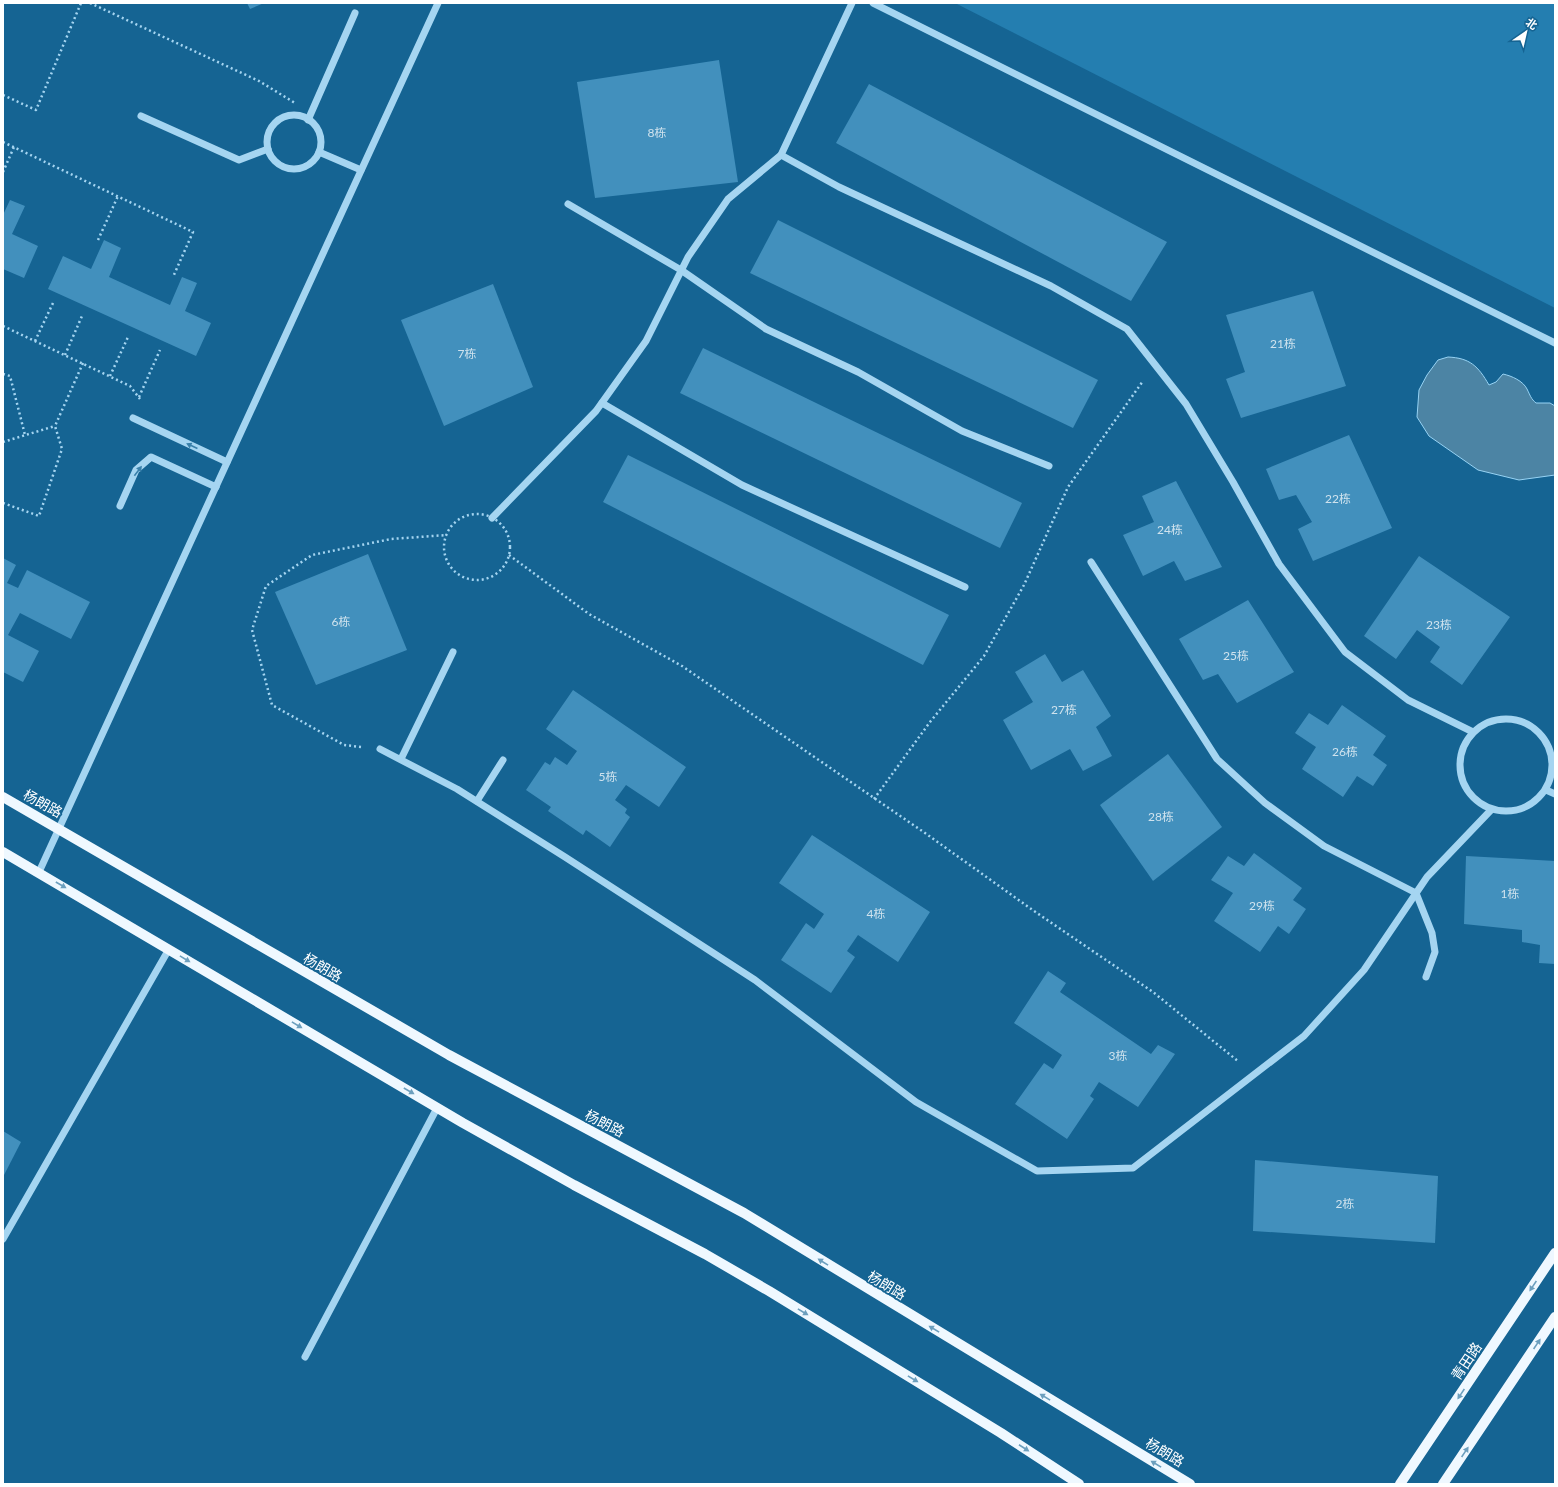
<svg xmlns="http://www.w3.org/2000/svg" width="1558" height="1487" font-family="Lato,'Noto Sans SC',sans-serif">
  <rect width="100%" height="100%" fill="#156493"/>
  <polygon fill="#247eb0" points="955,3 1555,3 1555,308"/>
  <path fill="#4c84a4" stroke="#97d3f4" d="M1448,357c22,1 30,9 41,28l7,-3 7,-8c9,2 20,7 24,15 3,6 4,10 9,14h14l5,3v69l-36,5 -41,-10 -49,-34 -12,-19 2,-27 8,-15 11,-15z"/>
  <g fill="#4290bd">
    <polygon points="247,3 264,3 250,9"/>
    <polygon points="719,60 738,182 595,198 577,82"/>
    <polygon points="869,84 1167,242 1131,301 836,143"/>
    <polygon points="10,200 25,206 12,234 38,246 24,278 3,269 3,215"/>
    <polygon points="778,220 1098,380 1073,428 750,273"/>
    <polygon points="104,240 121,248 109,277 170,305 182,277 197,283 185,311 211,323 196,356 48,289 63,256 91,269"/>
    <polygon points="493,284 533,387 444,426 401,320"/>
    <polygon points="1313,291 1346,386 1241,418 1226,379 1245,372 1226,315"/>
    <polygon points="703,348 1022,503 1000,548 680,393"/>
    <polygon points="1349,435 1392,528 1313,561 1298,529 1312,522 1296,495 1279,500 1266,469"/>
    <polygon points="628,455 949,615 923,665 603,502"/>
    <polygon points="1176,481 1222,567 1185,581 1174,561 1143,576 1123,535 1154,522 1142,496"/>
    <polygon points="368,554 407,650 316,685 275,592"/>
    <polygon points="1419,556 1510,617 1462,685 1430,662 1440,647 1417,630 1396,659 1364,636"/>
    <polygon points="3,558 16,565 7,583 18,588 27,570 90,602 71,639 20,613 8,635 39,651 23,682 3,672"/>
    <polygon points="1248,600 1294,672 1237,703 1218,674 1203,680 1179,639"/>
    <polygon points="1045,654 1062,682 1083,670 1111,716 1096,727 1112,756 1083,771 1070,749 1031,770 1003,720 1033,702 1015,672"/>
    <polygon points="573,690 686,767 659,807 626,785 615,800 627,809 625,813 630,817 610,847 586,830 583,835 548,811 551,807 526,790 545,762 550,765 555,757 567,765 577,751 546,729"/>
    <polygon points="1342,705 1386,736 1373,755 1387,765 1373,786 1357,776 1343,797 1302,769 1316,747 1295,733 1309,713 1328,725"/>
    <polygon points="1168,754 1222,827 1153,881 1100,805"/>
    <polygon points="812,835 930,912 898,962 858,935 847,951 855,957 831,993 781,960 806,923 814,929 824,914 779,883"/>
    <polygon points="1254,853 1302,888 1293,900 1306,909 1289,934 1278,926 1260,952 1214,921 1233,893 1211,880 1228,856 1244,866"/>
    <polygon points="1466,856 1555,861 1555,964 1539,963 1540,945 1522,942 1522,930 1464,924"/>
    <polygon points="1048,971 1066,983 1060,992 1151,1054 1158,1045 1175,1054 1138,1107 1099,1082 1090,1096 1094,1099 1067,1139 1015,1104 1044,1063 1053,1069 1062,1055 1014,1023"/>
    <polygon points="3,1131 21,1142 3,1177"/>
    <polygon points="1255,1160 1438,1176 1435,1243 1253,1231"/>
  </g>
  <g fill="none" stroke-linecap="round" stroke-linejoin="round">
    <g stroke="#a5d5f1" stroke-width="2.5" stroke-dasharray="2 3" stroke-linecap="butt">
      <polyline points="90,3 259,81 295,103"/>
      <polyline points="3,95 36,110 81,3"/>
      <polyline points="3,142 193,232 173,277"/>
      <polyline points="3,172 14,147"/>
      <polyline points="98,240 118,196"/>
      <polyline points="3,326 130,386 140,399"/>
      <polyline points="35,341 53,303"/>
      <polyline points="65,355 82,316"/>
      <polyline points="3,374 10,376 25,435"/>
      <polyline points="110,376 128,337"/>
      <polyline points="139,397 160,350"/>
      <polyline points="3,442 55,426"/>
      <polyline points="3,503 39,516 62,449 55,426 83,363"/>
      <circle cx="477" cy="547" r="33"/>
      <polyline points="509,555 589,614 682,666 925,833 1034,911 1153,992 1239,1062"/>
      <polyline points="361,747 344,745 272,705 252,630 266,586 312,555 391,539 447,535"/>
      <polyline points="874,799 930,722 984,656 1024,585 1068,487 1143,381"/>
    </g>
    <g stroke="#a5d5f1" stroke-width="7">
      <polyline points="873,3 1555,343"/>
      <circle cx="294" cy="142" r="27"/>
      <polyline points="141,116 239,160 268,149"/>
      <polyline points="308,120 355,13"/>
      <polyline points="319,152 361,170"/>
      <polyline points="781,155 852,3"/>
      <polyline points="568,204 681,270 766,329 858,372 962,431 1049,466"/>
      <polyline points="602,403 742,485 965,587"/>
      <polyline points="133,418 227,462"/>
      <polyline points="120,506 136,470 151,457 216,487"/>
      <polyline points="492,518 596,411 646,341 688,257 728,199 781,155 839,187 1051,286 1127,329 1186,404 1233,482 1279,564 1345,652 1408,700 1473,732"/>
      <polyline points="1091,562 1217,759 1265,803 1324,846 1416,893 1432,933 1435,952 1426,977"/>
      <circle cx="1506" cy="765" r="46"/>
      <polyline points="380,749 457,789 565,857 755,980 916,1102 1037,1171 1133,1168 1304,1036 1364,970 1427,877 1491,810"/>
      <polyline points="401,759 453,652"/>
      <polyline points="1546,790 1555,794"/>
      <polyline points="477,801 503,760"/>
      <polyline points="39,872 438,3"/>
      <polyline points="3,1239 169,949"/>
      <polyline points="305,1357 437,1108"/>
    </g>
    <g stroke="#eff8ff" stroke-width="10">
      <polyline points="3,797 449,1055 744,1213 1190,1484"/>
      <polyline points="3,852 463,1123 574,1185 705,1254 769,1291 1001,1433 1079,1484"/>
      <polyline points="1400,1484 1555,1253"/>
      <polyline points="1443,1484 1555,1317"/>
    </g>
  </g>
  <defs><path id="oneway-solid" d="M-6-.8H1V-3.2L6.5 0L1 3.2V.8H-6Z"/></defs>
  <g fill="#3980aa">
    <use href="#oneway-solid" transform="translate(192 446) rotate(-155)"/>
    <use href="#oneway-solid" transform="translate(138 471) rotate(-53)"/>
  </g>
  <g fill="#6c9fbe">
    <use href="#oneway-solid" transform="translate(61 885) rotate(30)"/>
    <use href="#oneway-solid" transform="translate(185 959) rotate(31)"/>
    <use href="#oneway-solid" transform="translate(297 1025) rotate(31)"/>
    <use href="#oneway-solid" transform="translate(409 1091) rotate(30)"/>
    <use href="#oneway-solid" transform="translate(823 1262) rotate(-148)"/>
    <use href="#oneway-solid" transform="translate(1533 1286) rotate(124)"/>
    <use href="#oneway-solid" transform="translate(803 1312) rotate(31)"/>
    <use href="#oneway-solid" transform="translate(934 1329) rotate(-149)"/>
    <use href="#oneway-solid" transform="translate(1537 1344) rotate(-56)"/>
    <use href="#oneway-solid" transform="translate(913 1379) rotate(31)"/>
    <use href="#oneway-solid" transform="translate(1461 1394) rotate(124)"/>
    <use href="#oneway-solid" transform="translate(1045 1397) rotate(-149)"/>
    <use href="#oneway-solid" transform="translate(1024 1448) rotate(33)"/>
    <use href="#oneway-solid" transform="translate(1465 1452) rotate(-56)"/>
    <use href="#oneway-solid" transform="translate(1156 1464) rotate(-149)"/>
  </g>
  <g text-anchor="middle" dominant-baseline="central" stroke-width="3.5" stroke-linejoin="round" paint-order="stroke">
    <g font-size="12" fill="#d0e3ee">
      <text x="657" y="132">8栋</text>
      <text x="1283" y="343">21栋</text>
      <text x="467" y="353">7栋</text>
      <text x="1338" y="498">22栋</text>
      <text x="1170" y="529">24栋</text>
      <text x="341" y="621">6栋</text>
      <text x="1439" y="624">23栋</text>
      <text x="1236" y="655">25栋</text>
      <text x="1064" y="709">27栋</text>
      <text x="1345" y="751">26栋</text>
      <text x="608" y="776">5栋</text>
      <text x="1161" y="816">28栋</text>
      <text x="1510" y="893">1栋</text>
      <text x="1262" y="905">29栋</text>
      <text x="876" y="913">4栋</text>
      <text x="1118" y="1055">3栋</text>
      <text x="1345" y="1203">2栋</text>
    </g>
    <g font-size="14" fill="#fff" stroke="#156493">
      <text transform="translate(43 803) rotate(29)">杨朗路</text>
      <text transform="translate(323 967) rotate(30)">杨朗路</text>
      <text transform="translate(605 1123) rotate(27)">杨朗路</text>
      <text transform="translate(887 1285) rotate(31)">杨朗路</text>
      <text transform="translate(1466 1361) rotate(-56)">青田路</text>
      <text transform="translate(1165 1452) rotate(31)">杨朗路</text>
    </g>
  </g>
  <rect width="1558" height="1487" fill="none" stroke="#ffffff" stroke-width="8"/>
  <g transform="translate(1526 32) rotate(34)" stroke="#156493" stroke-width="3" paint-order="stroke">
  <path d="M0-3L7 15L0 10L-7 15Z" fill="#ffffff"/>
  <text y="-6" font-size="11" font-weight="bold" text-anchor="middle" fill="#ffffff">北</text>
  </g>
</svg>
